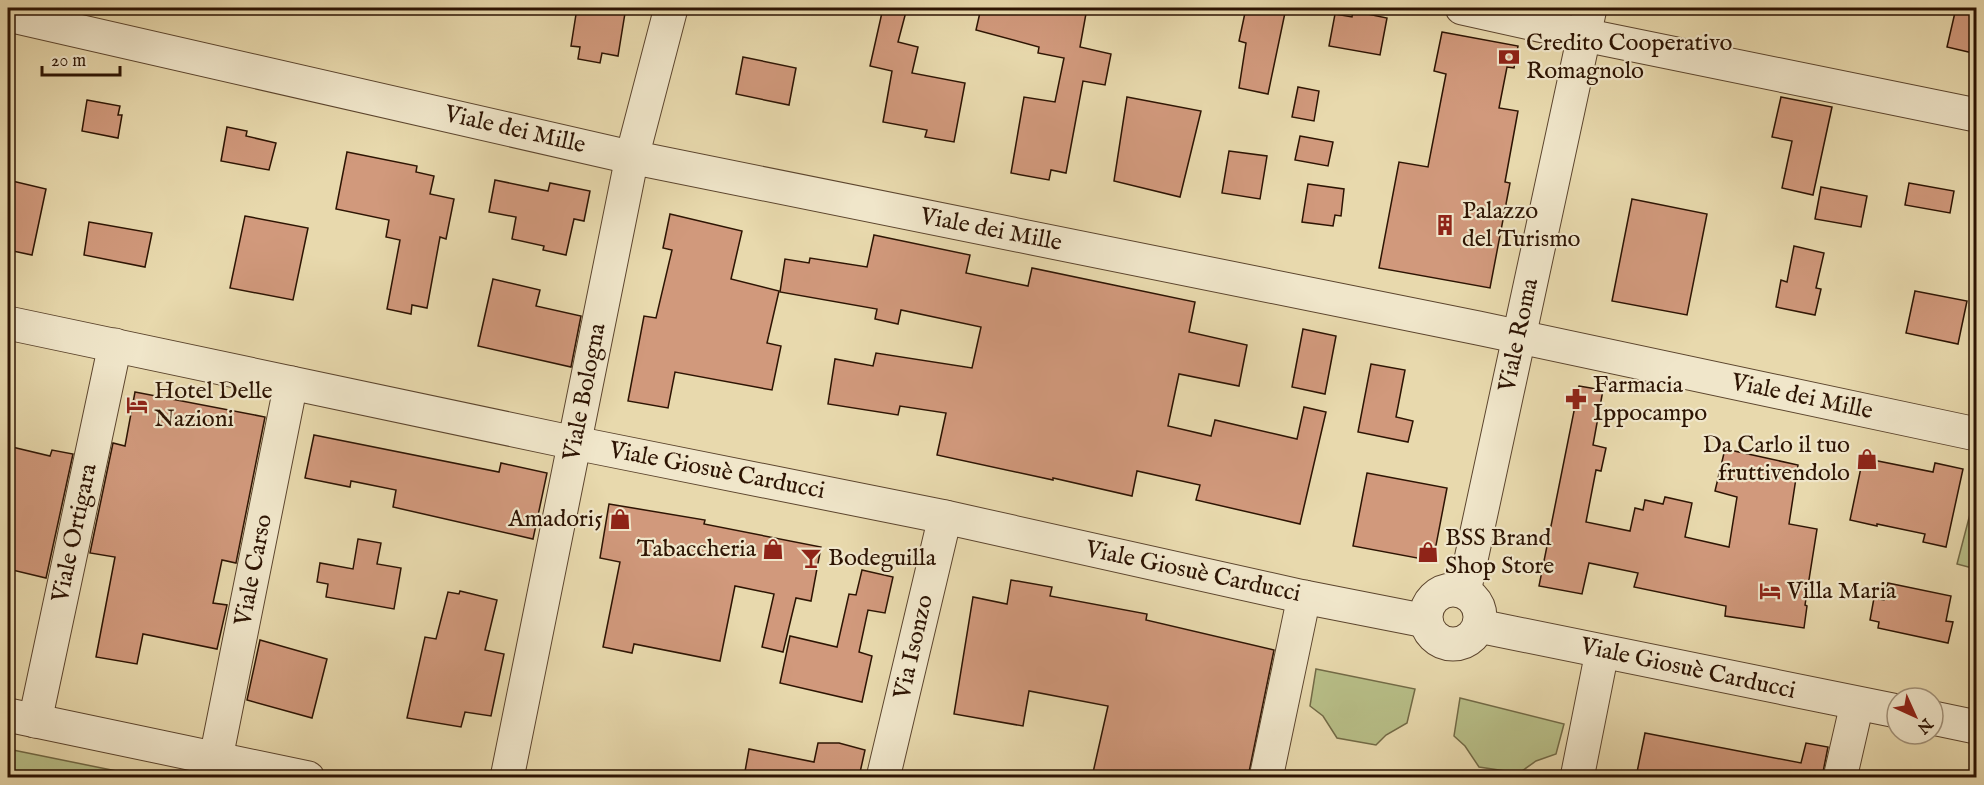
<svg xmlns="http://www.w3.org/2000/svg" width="1984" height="785" font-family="'IM FELL English',serif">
  <rect width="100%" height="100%" fill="#e8d9ad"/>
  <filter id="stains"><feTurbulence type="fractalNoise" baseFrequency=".00333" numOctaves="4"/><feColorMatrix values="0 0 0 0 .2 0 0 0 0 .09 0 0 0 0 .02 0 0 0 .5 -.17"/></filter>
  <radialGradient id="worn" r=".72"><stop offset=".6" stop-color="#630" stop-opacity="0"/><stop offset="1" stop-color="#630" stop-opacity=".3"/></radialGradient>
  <g fill="#b8bf88" stroke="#726a46" stroke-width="1.5">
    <polygon points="1976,491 1976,569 1957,564"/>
    <polygon points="1316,669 1415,689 1407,723 1386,735 1376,745 1337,738 1323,716 1310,706"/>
    <polygon points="1460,698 1564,724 1556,754 1536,761 1519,773 1479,767 1465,746 1454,736"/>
    <polygon points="8,749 146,777 8,777"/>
  </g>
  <g fill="#d1997c" stroke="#2d1403" stroke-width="1.5">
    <polygon points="577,8 596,8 625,13 618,56 602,53 600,63 578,59 580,47 571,46"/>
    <polygon points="883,8 907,8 898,42 918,47 912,73 965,83 954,142 925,137 927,130 883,122 892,71 870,66"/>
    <polygon points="981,8 1087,8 1080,47 1111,54 1105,85 1083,81 1066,173 1051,170 1049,180 1011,173 1024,97 1055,102 1064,58 1038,53 1039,47 976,30"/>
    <polygon points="1246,8 1286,8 1268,94 1239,88 1246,43 1239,41"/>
    <polygon points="1956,8 1977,8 1977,54 1947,47"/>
    <polygon points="1353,11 1387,18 1380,55 1329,46 1335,14 1352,17"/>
    <polygon points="1442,32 1518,46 1514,68 1507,67 1499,108 1518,111 1505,182 1510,183 1490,288 1379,268 1399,162 1428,167 1446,74 1434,71"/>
    <polygon points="743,57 796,68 789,105 736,94"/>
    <polygon points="1298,87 1319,91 1314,121 1292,117"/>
    <polygon points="1127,97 1201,111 1180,197 1114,181"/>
    <polygon points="1781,97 1832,107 1813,195 1782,188 1792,141 1772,137"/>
    <polygon points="87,100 120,106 118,115 122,115 118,138 82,131"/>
    <polygon points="227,127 247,131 246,136 276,143 269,170 221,161"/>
    <polygon points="1300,136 1333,142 1328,166 1295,160"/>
    <polygon points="1229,151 1267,156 1260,199 1222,193"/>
    <polygon points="347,152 417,166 416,172 434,176 430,194 454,199 446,239 440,237 427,308 412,305 411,314 387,309 400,240 386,237 389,220 336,209"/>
    <polygon points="8,180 46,189 32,255 8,250"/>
    <polygon points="495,180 548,191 550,183 590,191 584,221 574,219 566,255 543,250 544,246 512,239 516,217 489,212"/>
    <polygon points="1909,183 1954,191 1950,213 1905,205"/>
    <polygon points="1308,184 1344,189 1341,216 1335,215 1333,226 1302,222"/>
    <polygon points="1821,187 1867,196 1861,227 1815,219"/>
    <polygon points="1632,199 1707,214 1687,315 1612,301"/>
    <polygon points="670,214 742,231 731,279 779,291 767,343 781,346 772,390 675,372 668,408 628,401 644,316 656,318 672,250 663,248"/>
    <polygon points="245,216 308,228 293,300 230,288"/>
    <polygon points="89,222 152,233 145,267 84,255"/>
    <polygon points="874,235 970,255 966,273 1028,286 1032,268 1195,302 1189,332 1247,345 1239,386 1179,374 1168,426 1211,436 1215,420 1297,439 1304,407 1326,412 1300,524 1196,500 1200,485 1137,471 1132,496 1053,478 1053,480 937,455 946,413 900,406 898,415 828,404 835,359 873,366 876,353 972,368 981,327 901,310 898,324 875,319 877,309 780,292 785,259 809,263 810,258 867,267"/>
    <polygon points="1794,246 1824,253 1816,288 1821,289 1815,315 1776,307 1781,280 1787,282"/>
    <polygon points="493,279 540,290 536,306 581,316 571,367 478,346"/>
    <polygon points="1915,291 1967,301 1958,344 1906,333"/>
    <polygon points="1303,329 1336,336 1325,394 1292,387"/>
    <polygon points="1371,364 1405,370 1396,417 1413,421 1408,442 1358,432"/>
    <polygon points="1579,386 1603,390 1593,445 1606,448 1601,471 1596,470 1586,522 1630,531 1635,508 1643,510 1645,500 1663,504 1665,497 1692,503 1685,537 1729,547 1737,497 1715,491 1725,449 1798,465 1789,524 1817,529 1805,605 1807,606 1804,628 1725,616 1726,606 1634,587 1638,573 1589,563 1582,594 1539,586"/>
    <polygon points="135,392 265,417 236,563 222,560 213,603 227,605 217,649 143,634 137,664 96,657 115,557 90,553 113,443 125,446"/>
    <polygon points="314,435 499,472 501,463 547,473 533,539 393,507 396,490 351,481 350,487 305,478"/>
    <polygon points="8,446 50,456 52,450 73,454 46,578 8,569"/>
    <polygon points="1863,458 1933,472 1935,463 1963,469 1946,547 1923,542 1925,534 1877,524 1877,526 1850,520"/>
    <polygon points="1367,473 1447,488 1433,561 1353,546"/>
    <polygon points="609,504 705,520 704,524 821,547 811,601 796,598 783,652 762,647 774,594 735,586 720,661 634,644 632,653 603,647 620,562 600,558"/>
    <polygon points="358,539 381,543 377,564 401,568 394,609 326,597 328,584 317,582 320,563 353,569"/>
    <polygon points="862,570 893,577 885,613 868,610 859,652 872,656 862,702 780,683 790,636 837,647 849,594 856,595"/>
    <polygon points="1011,580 1052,587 1050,596 1147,614 1146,620 1274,650 1248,777 1092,777 1108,706 1029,691 1023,726 954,714 973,597 1007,604"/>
    <polygon points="1888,583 1951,596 1946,621 1953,622 1948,643 1878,628 1879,622 1870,620 1874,598 1884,600"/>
    <polygon points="460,591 497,600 485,650 504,654 491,716 465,712 461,727 407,718 425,637 436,639 448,592 459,594"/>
    <polygon points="260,640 327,659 312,718 247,700"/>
    <polygon points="1645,733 1801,763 1806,743 1828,747 1822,777 1636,777"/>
    <polygon points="818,743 839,743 865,750 859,777 744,777 749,749 814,762"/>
  </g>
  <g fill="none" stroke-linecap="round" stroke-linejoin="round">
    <defs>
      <g id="minor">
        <polyline points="1462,8 1584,35 1976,115"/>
        <polyline points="8,15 621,155 1478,328 1976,434"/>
        <polyline points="8,323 575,443 945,517 1304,597 1426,621"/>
        <circle cx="1453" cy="617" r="27"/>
        <polyline points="1464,592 1590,8"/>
        <polyline points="1479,626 1897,711"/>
        <polyline points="8,715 308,778"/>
        <polyline points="1933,718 1976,727"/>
        <polyline points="35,721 115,345"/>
        <polyline points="216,758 291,383"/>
        <polyline points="507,778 632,157 671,8"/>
        <polyline points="883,778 945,517"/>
        <polyline points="1266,778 1304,597"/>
        <polyline points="1577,778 1602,652"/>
        <polyline points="1840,778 1857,704"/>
      </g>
    </defs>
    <use href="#minor" stroke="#5c452e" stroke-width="35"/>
    <use href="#minor" stroke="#f0e6ca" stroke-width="33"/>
  </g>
  <defs>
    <symbol id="bank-bare" viewBox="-9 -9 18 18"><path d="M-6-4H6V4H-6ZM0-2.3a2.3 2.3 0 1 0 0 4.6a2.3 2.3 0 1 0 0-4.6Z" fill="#8f2418" stroke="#f0e6ca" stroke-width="2.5" paint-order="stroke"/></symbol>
    <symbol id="building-bare" viewBox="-9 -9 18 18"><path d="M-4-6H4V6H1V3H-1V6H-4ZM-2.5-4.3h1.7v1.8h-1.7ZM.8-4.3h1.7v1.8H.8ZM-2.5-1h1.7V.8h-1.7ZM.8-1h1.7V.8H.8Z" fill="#8f2418" stroke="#f0e6ca" stroke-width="2.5" paint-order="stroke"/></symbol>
    <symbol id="pharmacy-bare" viewBox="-9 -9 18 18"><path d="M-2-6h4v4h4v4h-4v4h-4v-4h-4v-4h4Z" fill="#8f2418" stroke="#f0e6ca" stroke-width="2.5" paint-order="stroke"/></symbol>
    <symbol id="hotel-bare" viewBox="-9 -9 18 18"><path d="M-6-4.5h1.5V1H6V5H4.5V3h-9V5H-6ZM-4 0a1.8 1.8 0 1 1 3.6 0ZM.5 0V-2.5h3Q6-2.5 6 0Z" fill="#8f2418" stroke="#f0e6ca" stroke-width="2.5" paint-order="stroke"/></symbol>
    <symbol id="shop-bare" viewBox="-9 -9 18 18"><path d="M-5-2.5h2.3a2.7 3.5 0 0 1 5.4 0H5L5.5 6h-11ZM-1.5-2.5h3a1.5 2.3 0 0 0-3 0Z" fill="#8f2418" stroke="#f0e6ca" stroke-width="2.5" paint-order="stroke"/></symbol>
    <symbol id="bar-bare" viewBox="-9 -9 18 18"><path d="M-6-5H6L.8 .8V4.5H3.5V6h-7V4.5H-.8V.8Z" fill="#8f2418" stroke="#f0e6ca" stroke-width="2.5" paint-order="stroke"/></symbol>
  </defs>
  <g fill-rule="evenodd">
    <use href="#bank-bare" x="1494" y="42" width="30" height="30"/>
    <use href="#building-bare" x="1430" y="210" width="30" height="30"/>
    <use href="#pharmacy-bare" x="1561" y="384" width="30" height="30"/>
    <use href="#hotel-bare" x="122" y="390" width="30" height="30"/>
    <use href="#shop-bare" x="1852" y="444" width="30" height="30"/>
    <use href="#shop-bare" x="605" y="504" width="30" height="30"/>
    <use href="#shop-bare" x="758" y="534" width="30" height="30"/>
    <use href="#shop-bare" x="1413" y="537" width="30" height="30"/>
    <use href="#bar-bare" x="796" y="543" width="30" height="30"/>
    <use href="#hotel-bare" x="1755" y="576" width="30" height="30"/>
  </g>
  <g text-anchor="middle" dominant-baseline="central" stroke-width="4.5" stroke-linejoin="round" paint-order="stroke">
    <g font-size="24" fill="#2d1403" stroke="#f0e6ca" text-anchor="start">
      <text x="1526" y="43">Credito Cooperativo<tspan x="1526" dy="28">Romagnolo</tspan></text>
      <text x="1462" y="211">Palazzo<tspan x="1462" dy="28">del Turismo</tspan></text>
      <text x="1593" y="385">Farmacia<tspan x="1593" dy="28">Ippocampo</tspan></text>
      <text x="154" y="391">Hotel Delle<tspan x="154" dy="28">Nazioni</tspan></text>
      <text x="1850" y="445" text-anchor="end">Da Carlo il tuo<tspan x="1850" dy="28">fruttivendolo</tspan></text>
      <text x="603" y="519" text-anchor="end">Amadori5</text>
      <text x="1445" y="538">BSS Brand<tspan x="1445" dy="28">Shop Store</tspan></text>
      <text x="756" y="549" text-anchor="end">Tabaccheria</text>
      <text x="828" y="558">Bodeguilla</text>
      <text x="1787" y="591">Villa Maria</text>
    </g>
    <g font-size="24" fill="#2d1403" stroke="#f0e6ca">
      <text transform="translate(515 130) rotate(13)">Viale dei Mille</text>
      <text transform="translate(991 230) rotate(11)">Viale dei Mille</text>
      <text transform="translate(1519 335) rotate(-78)">Viale Roma</text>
      <text transform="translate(585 392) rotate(-79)">Viale Bologna</text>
      <text transform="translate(1802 397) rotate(12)">Viale dei Mille</text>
      <text transform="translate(717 471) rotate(11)">Viale Giosuè Carducci</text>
      <text transform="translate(75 533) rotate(-78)">Viale Ortigara</text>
      <text transform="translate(254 570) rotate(-79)">Viale Carso</text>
      <text transform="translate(1193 572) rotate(12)">Viale Giosuè Carducci</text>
      <text transform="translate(914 647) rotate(-77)">Via Isonzo</text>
      <text transform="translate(1688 669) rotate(12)">Viale Giosuè Carducci</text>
    </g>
  </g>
  <rect width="1984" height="785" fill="none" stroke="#e8d9ad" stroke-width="30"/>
  <rect x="9" y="9" width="1966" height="767" fill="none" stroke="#2d1403" stroke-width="3"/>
  <rect x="15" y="15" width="1954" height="755" fill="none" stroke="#2d1403" stroke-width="1.5"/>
  <g transform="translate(1915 716) rotate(135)"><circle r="28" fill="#f0e6ca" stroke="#a2927a" stroke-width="1.5"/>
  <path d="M0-4.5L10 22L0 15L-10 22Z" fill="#8f2418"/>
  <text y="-9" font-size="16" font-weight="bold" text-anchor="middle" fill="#2d1403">N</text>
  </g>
  <path d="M42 66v9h78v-9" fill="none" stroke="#2d1403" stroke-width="3"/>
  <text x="51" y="66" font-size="18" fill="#2d1403" stroke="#f0e6ca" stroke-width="4.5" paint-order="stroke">20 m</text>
  <rect width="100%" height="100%" filter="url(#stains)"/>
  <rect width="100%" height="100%" fill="url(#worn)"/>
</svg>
